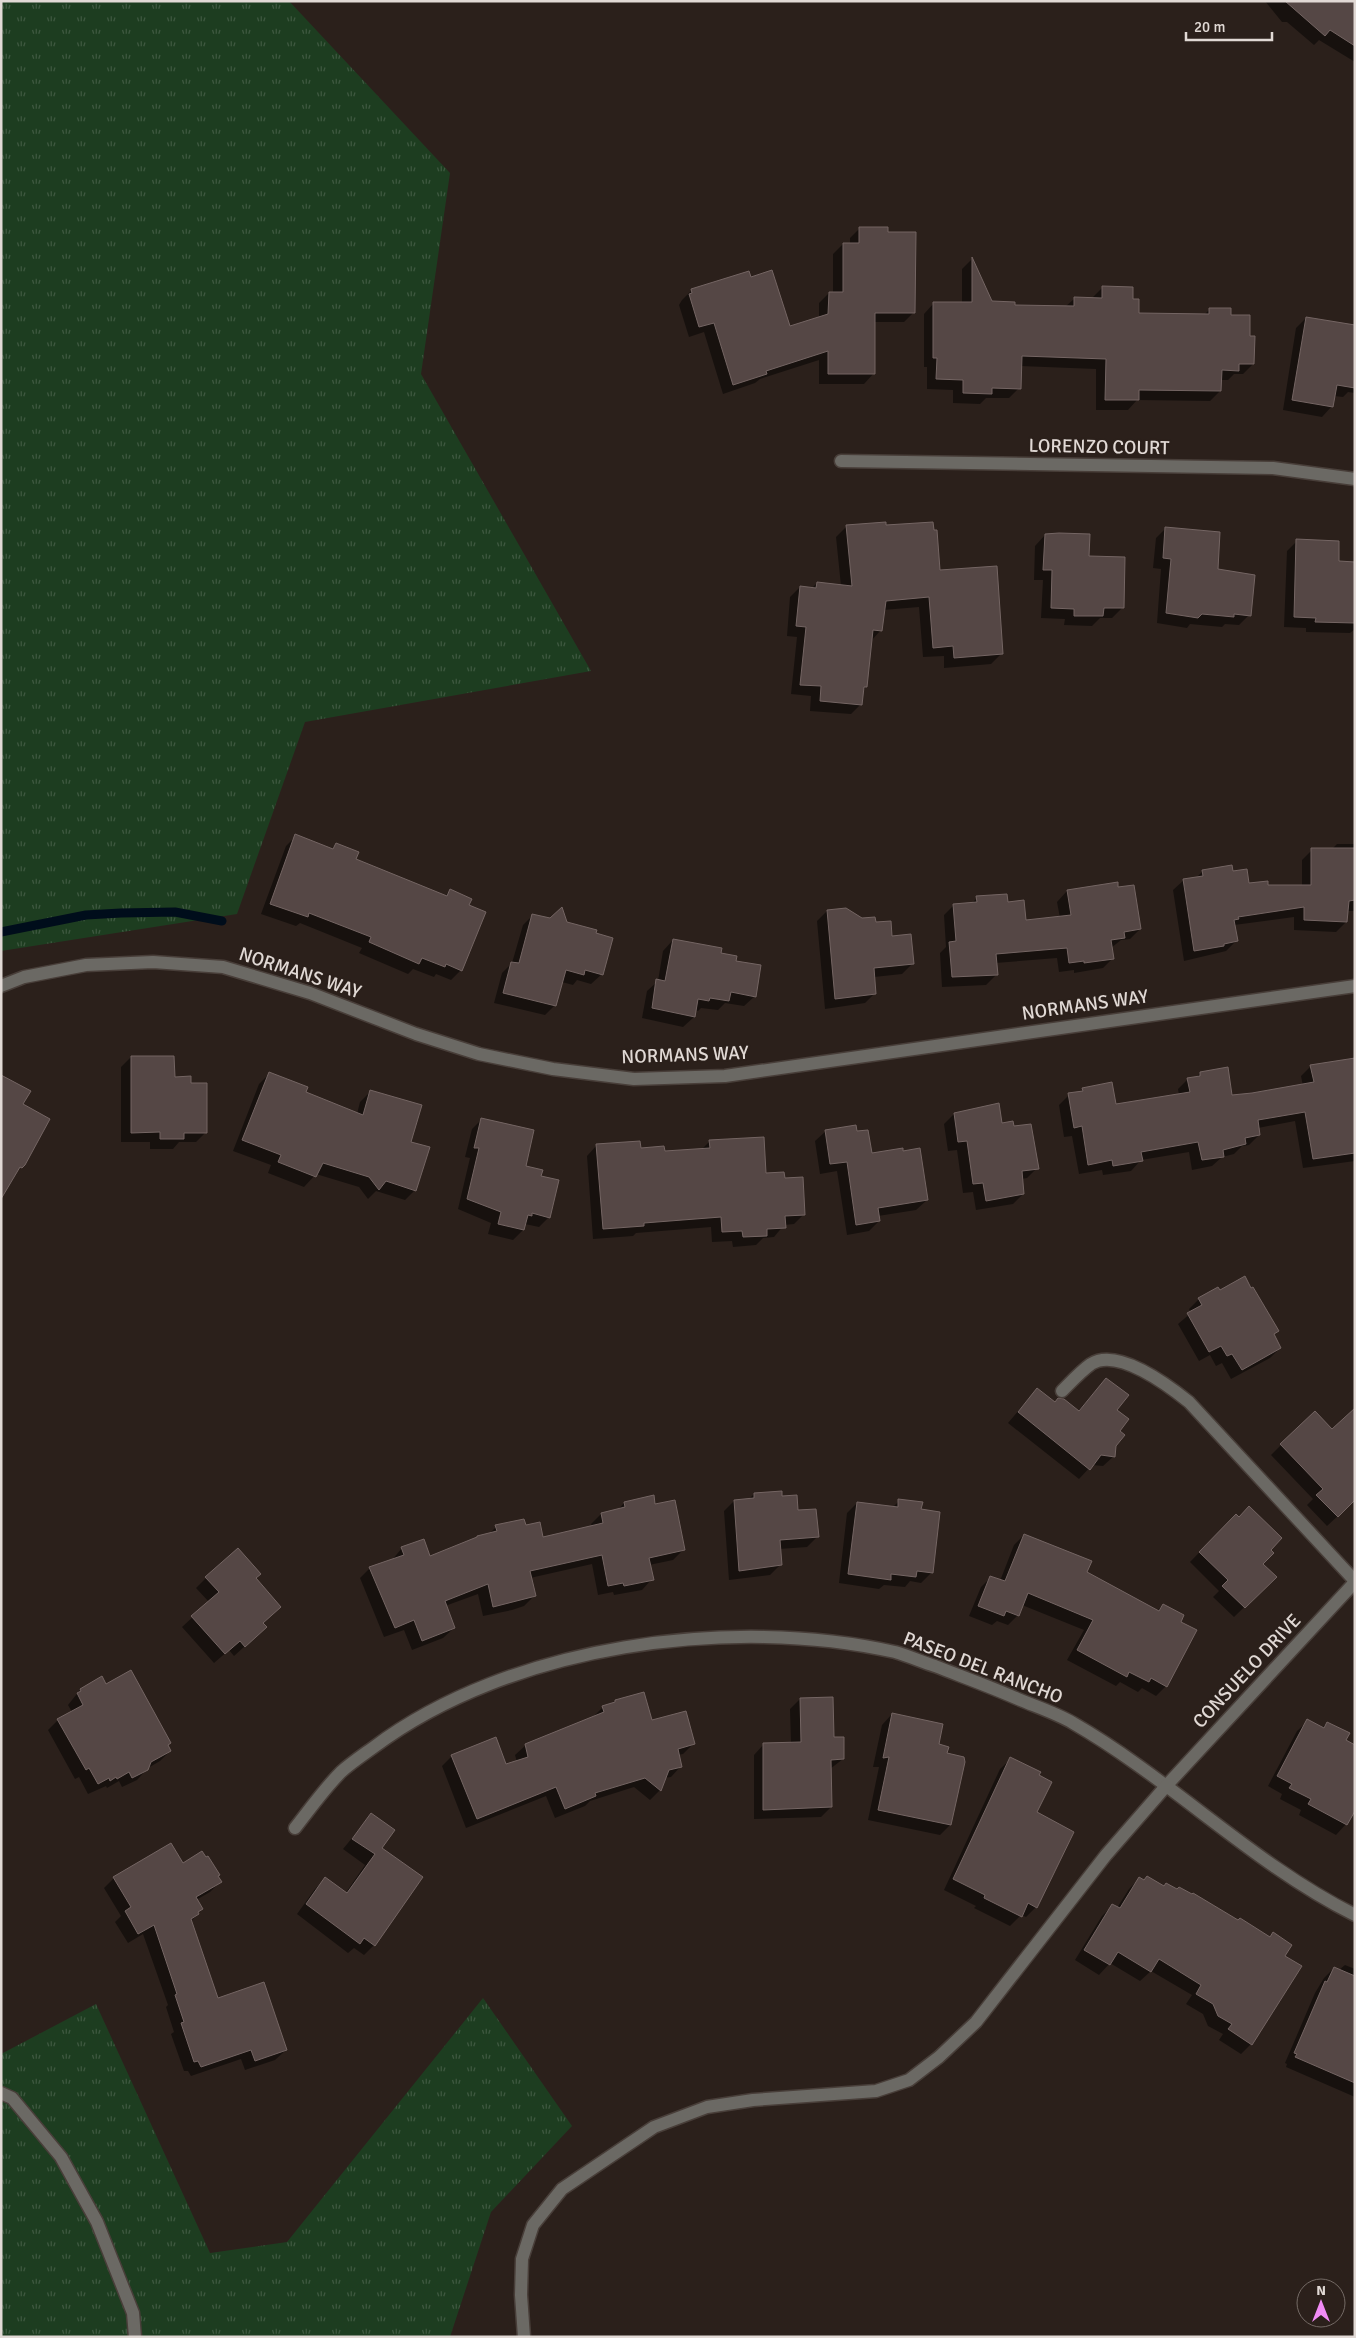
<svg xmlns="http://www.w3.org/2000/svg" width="1356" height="2338" font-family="Signika,sans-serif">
  <defs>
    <pattern id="grass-tufts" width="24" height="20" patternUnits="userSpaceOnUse" patternTransform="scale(1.25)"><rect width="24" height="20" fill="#1d3d20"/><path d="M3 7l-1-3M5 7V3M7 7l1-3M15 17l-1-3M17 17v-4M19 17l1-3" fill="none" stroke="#3e5840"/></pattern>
  </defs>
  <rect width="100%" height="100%" fill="#2b201b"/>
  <g fill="url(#grass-tufts)">
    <polygon points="1,1 289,1 450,173 421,374 591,671 305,722 237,914 1,951"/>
    <polygon points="483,1998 572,2126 491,2212 450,2337 1,2337 1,2054 96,2004 210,2253 287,2242"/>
  </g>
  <g fill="#0007">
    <polygon points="1265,1 1355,1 1355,62 1319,40 1314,45 1287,22 1282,22"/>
    <polygon points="860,228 887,233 914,312 904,322 874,322 874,373 864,384 819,384 819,360 760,379 755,383 723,394 704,332 689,337 679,305 682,300 692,290 750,279 789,328 819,319 819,303 829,293 833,293 833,254 843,244 850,244 850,238"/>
    <polygon points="972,259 991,302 1014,306 1065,307 1074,299 1092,298 1102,288 1132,300 1137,314 1204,315 1210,309 1230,316 1249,337 1253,364 1243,374 1234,374 1228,380 1220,380 1220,391 1210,401 1137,400 1128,410 1096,410 1096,369 1020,366 1019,388 1009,398 986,398 980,404 953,403 953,390 927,389 927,367 924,367 924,314 934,303 962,303 962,269"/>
    <polygon points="1306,318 1355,333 1355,393 1348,392 1343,397 1334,396 1332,406 1322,417 1283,410 1296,328"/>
    <polygon points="846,527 885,527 939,572 1001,654 991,664 944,668 944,656 923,657 919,607 883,610 881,630 871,641 866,687 862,691 861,704 851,714 810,711 811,696 791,694 797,637 787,636 790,597 800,587 812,588 817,583 841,586 836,537"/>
    <polygon points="1166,528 1216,570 1249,615 1239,625 1225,624 1222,627 1190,624 1187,628 1157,623 1161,569 1153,568 1156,538"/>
    <polygon points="1045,535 1088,557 1122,608 1112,618 1100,618 1092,626 1064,625 1065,619 1041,618 1043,580 1034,580 1035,546"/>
    <polygon points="1297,541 1337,562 1355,563 1355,629 1350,633 1306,632 1306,628 1284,627 1287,551"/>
    <polygon points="296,836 331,849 336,845 355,859 445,896 450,891 467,906 461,970 451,980 436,974 434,977 413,969 408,974 359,953 362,948 300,923 296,926 261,914 286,846"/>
    <polygon points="1337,844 1355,844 1355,911 1347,911 1346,922 1336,932 1294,930 1294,917 1234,925 1236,941 1226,951 1184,961 1173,890 1184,880 1195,879 1203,871 1232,872 1248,885 1302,886 1302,860 1312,850 1331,850"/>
    <polygon points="1117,883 1117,889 1140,929 1130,939 1121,940 1111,948 1113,958 1103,968 1074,973 1074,970 1059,972 1057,958 995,963 996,975 986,985 942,987 940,953 946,947 944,915 954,905 971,904 977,898 1006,903 1024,922 1060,918 1057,902 1067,891"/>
    <polygon points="827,911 874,924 891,937 912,964 902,974 874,977 875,993 865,1003 825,1009 817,921"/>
    <polygon points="533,915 566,923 602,974 591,984 577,980 573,985 562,982 555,1005 545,1015 494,1003 502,973 512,963 523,925"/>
    <polygon points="673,940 720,954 735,962 755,996 744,1006 725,1003 718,1010 701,1008 698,1011 695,1010 694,1017 683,1027 642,1018 647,991 658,981 663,951"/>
    <polygon points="131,1057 173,1078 206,1132 196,1142 179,1142 173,1149 150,1149 150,1142 121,1142 121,1067"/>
    <polygon points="1355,1065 1355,1161 1303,1168 1295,1121 1258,1128 1259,1135 1249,1145 1242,1146 1234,1154 1222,1157 1212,1166 1192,1170 1189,1152 1141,1160 1131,1171 1103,1175 1102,1170 1079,1174 1072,1136 1064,1137 1059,1105 1069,1095 1080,1093 1083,1089 1115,1106 1179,1095 1178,1089 1188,1079 1196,1078 1200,1073 1231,1096 1303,1086 1301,1076 1311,1066"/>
    <polygon points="269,1074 304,1093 357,1114 360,1102 371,1091 410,1143 415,1190 405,1200 376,1191 368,1199 359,1187 316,1174 304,1187 268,1173 271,1165 233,1151 259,1084"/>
    <polygon points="954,1114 1013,1128 1037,1168 1027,1178 1021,1179 1023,1194 1013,1204 976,1210 973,1192 963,1193 957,1150 948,1151 944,1124"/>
    <polygon points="482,1119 524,1167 540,1177 549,1217 539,1227 525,1224 523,1230 513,1240 488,1234 491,1223 458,1209 470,1158 465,1157 472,1129"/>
    <polygon points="826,1131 856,1133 871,1155 927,1200 916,1210 878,1216 879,1221 869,1231 847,1235 837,1171 820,1174 815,1141"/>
    <polygon points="710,1141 765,1175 784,1179 804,1214 794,1224 784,1225 774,1237 763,1238 756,1245 733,1247 732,1241 712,1242 711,1227 636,1233 633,1236 593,1239 587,1156 597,1145 664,1152 701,1150"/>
    <polygon points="1199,1299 1273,1335 1280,1348 1270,1358 1231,1379 1222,1363 1216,1366 1210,1355 1199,1361 1178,1324 1191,1313 1189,1309"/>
    <polygon points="1106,1379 1115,1410 1114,1456 1103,1466 1092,1465 1079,1479 1008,1423 1037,1389 1055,1403 1078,1411"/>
    <polygon points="1355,1408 1355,1500 1327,1526 1307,1505 1313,1499 1271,1455 1281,1445 1332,1431"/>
    <polygon points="754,1494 781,1498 797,1512 817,1537 807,1547 779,1549 780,1565 770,1575 729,1580 724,1511 734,1501 748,1500"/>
    <polygon points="899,1501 920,1510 931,1573 921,1583 910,1581 905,1587 884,1585 879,1589 839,1583 847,1513 857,1503 892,1508"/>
    <polygon points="624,1503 654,1506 683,1550 673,1560 649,1565 652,1579 642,1590 614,1595 613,1592 598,1595 592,1564 530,1578 534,1596 524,1606 512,1610 483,1616 478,1594 445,1606 454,1628 443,1638 412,1650 404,1630 384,1637 360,1578 370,1568 392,1560 402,1548 429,1558 488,1535 496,1527 525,1527 542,1538 592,1527 591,1524 601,1514 617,1511"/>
    <polygon points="1236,1515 1269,1550 1261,1564 1275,1577 1234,1617 1213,1597 1219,1591 1190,1562"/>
    <polygon points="1024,1535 1086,1573 1157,1611 1163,1605 1166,1686 1156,1696 1142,1688 1138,1692 1120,1682 1116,1686 1067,1660 1084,1630 1022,1605 1018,1615 1008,1625 997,1621 992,1625 969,1616 981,1587 991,1577 1000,1581 1014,1545"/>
    <polygon points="206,1578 255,1579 262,1623 255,1637 234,1656 229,1650 214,1663 182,1627 209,1602 196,1588"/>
    <polygon points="106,1685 170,1751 160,1761 148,1768 137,1780 122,1787 119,1781 107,1788 106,1786 88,1794 79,1777 75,1779 48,1730 58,1720 72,1712 68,1705 80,1690"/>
    <polygon points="800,1699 833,1738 843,1759 830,1769 831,1807 821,1817 754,1819 754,1755 764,1744 791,1744 790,1709"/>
    <polygon points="615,1701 693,1744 683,1754 678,1755 681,1766 671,1777 664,1778 660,1790 650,1800 634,1787 590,1801 585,1806 555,1818 546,1796 466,1828 442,1766 452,1756 506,1765 517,1762 515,1755 526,1745 593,1717 603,1707"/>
    <polygon points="892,1714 937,1745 945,1754 963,1762 950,1825 940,1835 868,1820 879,1767 873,1767 882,1725"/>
    <polygon points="1308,1721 1322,1728 1327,1723 1344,1741 1346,1824 1336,1835 1299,1815 1301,1810 1280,1799 1282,1794 1268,1786 1297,1731"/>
    <polygon points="1011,1759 1035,1813 1036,1907 1026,1917 1021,1915 1010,1926 974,1908 976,1906 944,1890 1000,1769"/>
    <polygon points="371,1815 380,1848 374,1945 364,1955 354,1948 348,1953 297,1914 315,1889 325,1879 345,1894 365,1865 343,1849"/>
    <polygon points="182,1864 217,1876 220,1882 210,1892 196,1900 198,1914 191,1921 217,2000 286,2050 275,2060 245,2070 241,2059 191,2076 188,2071 184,2071 171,2034 174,2032 166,2007 168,2005 143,1934 128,1943 115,1922 121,1916 104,1888 114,1878"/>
    <polygon points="1139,1879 1163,1887 1269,1937 1273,1934 1283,1956 1251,2044 1241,2054 1219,2040 1223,2034 1208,2026 1203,2014 1186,2004 1192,1995 1151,1971 1140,1981 1110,1963 1099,1975 1075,1960 1102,1916 1113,1905 1117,1908 1129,1889"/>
    <polygon points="1345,1965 1355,1969 1355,2097 1286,2067 1287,2064 1285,2063 1315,1993 1324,1978 1334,1968 1339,1970"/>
  </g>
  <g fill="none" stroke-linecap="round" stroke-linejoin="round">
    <polyline stroke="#000d1b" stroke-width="9" points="1,932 86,915 121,913 175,912 222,921"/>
  </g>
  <g fill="#554745" stroke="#746563">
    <polygon points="1285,1 1355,1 1355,46 1330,30 1325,36"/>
    <polygon points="859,227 888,227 888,232 916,232 915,313 875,313 875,374 828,374 828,351 766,371 767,374 733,385 714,323 699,327 689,294 692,293 691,289 749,271 751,277 772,270 790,326 828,314 829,292 843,292 843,243 859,243"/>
    <polygon points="972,257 992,301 1015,302 1015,305 1074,306 1074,297 1102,298 1102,286 1133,287 1133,299 1139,299 1139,313 1209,314 1209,308 1231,308 1231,315 1250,315 1250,336 1255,336 1254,364 1239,364 1239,371 1222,370 1221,391 1139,390 1139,400 1105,400 1106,359 1022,356 1021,389 992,388 992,394 963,393 963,380 936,379 937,358 933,358 933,302 972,302"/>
    <polygon points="1306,317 1355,325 1355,388 1337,385 1333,407 1292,400"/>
    <polygon points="886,522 886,525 933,522 934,530 937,530 940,570 997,566 1003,654 954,658 953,646 933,648 929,597 886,601 882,631 873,630 867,687 864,687 862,705 820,701 821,686 800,685 806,627 796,626 800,586 816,588 817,582 852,586 846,525"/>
    <polygon points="1165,527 1220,532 1218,569 1255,575 1251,616 1234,614 1234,617 1202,614 1198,618 1166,613 1171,559 1163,558"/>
    <polygon points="1059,533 1090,534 1089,556 1125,557 1124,608 1104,608 1103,616 1074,616 1074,609 1051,608 1052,570 1043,570 1045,534"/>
    <polygon points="1296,539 1339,541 1339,561 1355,562 1355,623 1315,622 1316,618 1294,617"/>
    <polygon points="295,834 333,849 336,843 359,852 356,859 447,896 450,889 472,899 469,905 486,912 462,971 446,964 445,967 422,958 419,964 369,942 371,937 309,913 308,917 270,904"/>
    <polygon points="1311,848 1355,848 1355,900 1349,901 1347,922 1304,920 1304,907 1238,917 1239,919 1234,920 1238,941 1224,944 1224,946 1194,951 1183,879 1203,876 1202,870 1232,865 1233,871 1247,869 1249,883 1268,881 1268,885 1311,885"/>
    <polygon points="1118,882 1118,887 1134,885 1141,929 1124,932 1125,938 1111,940 1114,959 1084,963 1084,961 1069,963 1067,948 996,954 998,975 952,977 949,942 956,941 953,904 977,902 976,896 1007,894 1008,902 1024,900 1026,920 1071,915 1067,890"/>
    <polygon points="562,907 567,922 597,930 596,933 613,938 603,975 585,970 584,975 566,970 556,1006 503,993 511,962 519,963 532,914 550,918"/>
    <polygon points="846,908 862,918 875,917 876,922 891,921 892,936 911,934 914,964 874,968 876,994 835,999 827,910"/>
    <polygon points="673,939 722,948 721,953 737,956 736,961 761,965 756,997 731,992 729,1001 710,998 709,1001 698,999 695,1017 652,1008 656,979 665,981"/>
    <polygon points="131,1056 174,1056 175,1077 191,1076 191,1083 207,1083 207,1133 184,1133 184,1139 160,1139 160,1132 131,1133"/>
    <polygon points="1355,1058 1355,1153 1313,1159 1305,1112 1258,1120 1260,1135 1245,1138 1246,1144 1223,1150 1224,1157 1202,1160 1198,1142 1141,1152 1143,1161 1113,1166 1112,1160 1088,1165 1082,1126 1074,1128 1068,1093 1083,1091 1082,1088 1112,1082 1116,1104 1190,1092 1187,1078 1200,1076 1200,1072 1228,1067 1232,1095 1252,1093 1314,1082 1310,1065"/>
    <polygon points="269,1072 308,1087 306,1092 363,1115 370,1090 422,1105 411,1142 430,1147 416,1191 386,1181 379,1190 369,1177 323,1163 316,1177 278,1162 281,1155 242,1140"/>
    <polygon points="1,1075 31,1091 23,1104 50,1119 25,1165 22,1168 20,1167 1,1199"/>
    <polygon points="999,1103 1002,1123 1013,1121 1014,1126 1031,1124 1039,1169 1022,1171 1024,1194 986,1201 983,1183 973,1184 967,1141 958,1142 954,1113"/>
    <polygon points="481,1118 534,1130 526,1166 543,1170 541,1176 559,1180 550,1218 532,1213 532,1216 528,1215 524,1230 498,1224 501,1212 467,1199 479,1148 474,1148"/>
    <polygon points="856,1125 857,1131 868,1130 872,1153 903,1148 903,1151 920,1148 928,1200 878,1208 880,1221 856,1225 847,1162 830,1164 825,1130"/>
    <polygon points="764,1137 766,1173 784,1172 785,1178 803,1177 805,1215 785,1216 786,1228 767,1229 767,1236 743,1237 742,1231 722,1232 721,1217 644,1223 644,1226 603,1229 596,1144 640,1141 641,1148 664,1146 665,1151 710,1148 709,1140"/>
    <polygon points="1245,1276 1251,1288 1253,1287 1279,1331 1274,1334 1281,1348 1242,1370 1232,1354 1227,1356 1221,1346 1209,1352 1187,1313 1202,1305 1198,1298 1218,1287 1220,1290"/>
    <polygon points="1106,1378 1129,1395 1117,1410 1129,1419 1120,1431 1125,1435 1116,1446 1115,1457 1101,1455 1090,1470 1018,1412 1037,1388 1055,1402 1058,1398 1064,1399 1079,1411"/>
    <polygon points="1355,1408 1355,1500 1338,1517 1316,1495 1323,1489 1280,1444 1315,1411 1332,1429"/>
    <polygon points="782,1491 782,1496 797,1495 798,1510 816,1509 819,1537 780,1540 782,1565 739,1571 734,1500 754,1498 754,1493"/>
    <polygon points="654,1495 655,1504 675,1500 685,1550 649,1558 654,1580 624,1586 623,1583 608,1586 602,1555 530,1571 536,1596 493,1607 488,1584 445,1601 455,1628 422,1641 414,1620 395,1628 369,1567 404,1555 401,1547 424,1539 430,1556 477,1537 477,1536 497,1531 495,1525 524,1519 526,1525 540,1522 543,1537 603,1523 601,1513 625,1507 624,1502"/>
    <polygon points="898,1499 923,1502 921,1509 940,1512 933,1573 917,1571 916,1577 891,1574 891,1580 848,1574 857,1502 898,1507"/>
    <polygon points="1249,1506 1282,1538 1271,1550 1274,1553 1263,1564 1277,1577 1245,1608 1222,1586 1228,1580 1199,1552 1236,1514 1239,1517"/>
    <polygon points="1024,1534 1092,1561 1087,1572 1159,1611 1163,1604 1184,1615 1181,1622 1197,1630 1167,1687 1151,1678 1149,1682 1129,1672 1127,1677 1077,1650 1093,1620 1028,1593 1019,1616 1006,1611 1004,1616 978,1606 990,1576 1005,1581"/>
    <polygon points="238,1548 261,1574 256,1578 281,1607 263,1623 267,1627 245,1647 240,1641 225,1654 191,1616 219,1592 205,1577"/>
    <polygon points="131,1670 171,1743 168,1745 171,1751 151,1762 148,1770 132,1778 129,1772 117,1779 116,1777 110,1781 109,1778 98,1784 89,1768 86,1770 57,1719 83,1705 77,1693 81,1691 80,1689 102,1676 106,1684"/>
    <polygon points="644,1692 652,1720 686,1711 695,1744 678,1749 682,1767 669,1770 661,1791 645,1778 595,1793 596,1796 565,1809 556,1787 477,1819 451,1755 496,1737 506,1764 528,1757 525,1744 604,1712 602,1706 615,1702 615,1700"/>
    <polygon points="833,1697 834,1737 844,1737 844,1759 831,1760 832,1807 763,1810 763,1743 801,1742 800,1698"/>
    <polygon points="892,1713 943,1724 939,1744 949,1747 947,1753 964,1757 965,1762 951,1825 878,1810 889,1757 883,1758"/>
    <polygon points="1307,1719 1324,1728 1327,1722 1350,1733 1346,1740 1355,1745 1355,1811 1347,1825 1308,1804 1311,1799 1289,1788 1292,1784 1277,1776"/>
    <polygon points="1010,1757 1041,1772 1039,1775 1052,1782 1037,1812 1074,1832 1037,1908 1028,1903 1022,1917 984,1898 985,1895 953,1879"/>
    <polygon points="371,1813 395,1830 382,1848 423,1877 375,1946 364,1938 360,1944 306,1904 325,1877 347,1893 375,1854 352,1839"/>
    <polygon points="171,1843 183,1863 202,1851 206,1857 208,1856 220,1875 218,1876 222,1882 196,1897 203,1909 198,1912 199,1914 191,1919 218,1998 264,1982 287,2050 255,2061 251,2050 201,2067 198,2061 194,2062 181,2023 184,2022 175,1995 177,1994 154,1925 138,1934 125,1911 131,1907 113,1877"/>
    <polygon points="1147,1876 1164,1886 1166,1883 1177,1889 1179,1887 1192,1894 1193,1893 1238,1920 1240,1918 1270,1937 1273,1932 1292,1945 1285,1956 1302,1966 1252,2045 1228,2029 1232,2024 1218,2016 1213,2004 1196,1994 1201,1985 1159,1959 1151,1972 1118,1952 1110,1965 1084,1950 1112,1904 1120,1908 1139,1877 1144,1880"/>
    <polygon points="1334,1967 1355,1976 1355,2083 1295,2057 1297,2054 1294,2053 1325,1981 1327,1982"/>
  </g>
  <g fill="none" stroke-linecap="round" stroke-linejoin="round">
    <defs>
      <g id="minor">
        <polyline points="841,461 1273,468 1355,479"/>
        <polyline points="1,986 24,977 86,965 153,962 223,967 310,993 416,1034 479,1054 553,1069 634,1079 725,1076 1355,986"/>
        <path d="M1062,1391c9,-9 19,-20 29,-27 27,-17 78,22 98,38l166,179"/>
        <path d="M295,1828c15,-19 29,-39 46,-56 10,-9 22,-17 33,-25 136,-102 358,-132 521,-95 14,4 27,10 40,14 28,11 56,21 83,33 19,8 38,14 55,24 99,57 180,141 282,192"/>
        <polyline points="1,2093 12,2098 61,2157 97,2222 133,2313 135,2337"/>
        <polyline points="524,2337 521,2295 522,2259 533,2225 562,2189 654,2127 707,2107 753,2100 876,2091 909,2080 939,2057 976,2022 1106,1855 1167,1785 1355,1582"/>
      </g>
    </defs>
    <use href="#minor" stroke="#483e39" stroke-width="15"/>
    <use href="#minor" stroke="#6b6964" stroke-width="12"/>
  </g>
  <g text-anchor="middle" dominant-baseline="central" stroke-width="4" stroke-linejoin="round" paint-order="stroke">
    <g font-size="19" fill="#e1d9d5" stroke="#2b201b">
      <text transform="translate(1099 447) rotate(1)">LORENZO COURT</text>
      <text transform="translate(300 973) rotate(18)">NORMANS WAY</text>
      <text transform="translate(1085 1005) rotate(-8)">NORMANS WAY</text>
      <text transform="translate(685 1055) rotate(-2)">NORMANS WAY</text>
      <text transform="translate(983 1668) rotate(21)">PASEO DEL RANCHO</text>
      <text transform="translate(1247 1671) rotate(-47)">CONSUELO DRIVE</text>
    </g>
  </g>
  <rect width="1356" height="2338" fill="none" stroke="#e1d9d5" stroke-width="5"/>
  <g transform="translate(1321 2303)"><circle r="24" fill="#2b201b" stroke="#746a65"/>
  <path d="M0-4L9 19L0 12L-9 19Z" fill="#f08bf5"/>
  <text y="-8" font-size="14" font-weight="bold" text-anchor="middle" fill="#e1d9d5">N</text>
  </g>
  <path d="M1186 32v8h86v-8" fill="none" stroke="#e1d9d5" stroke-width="2.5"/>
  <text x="1194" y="32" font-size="15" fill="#e1d9d5" stroke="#2b201b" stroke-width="4" paint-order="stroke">20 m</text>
</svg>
